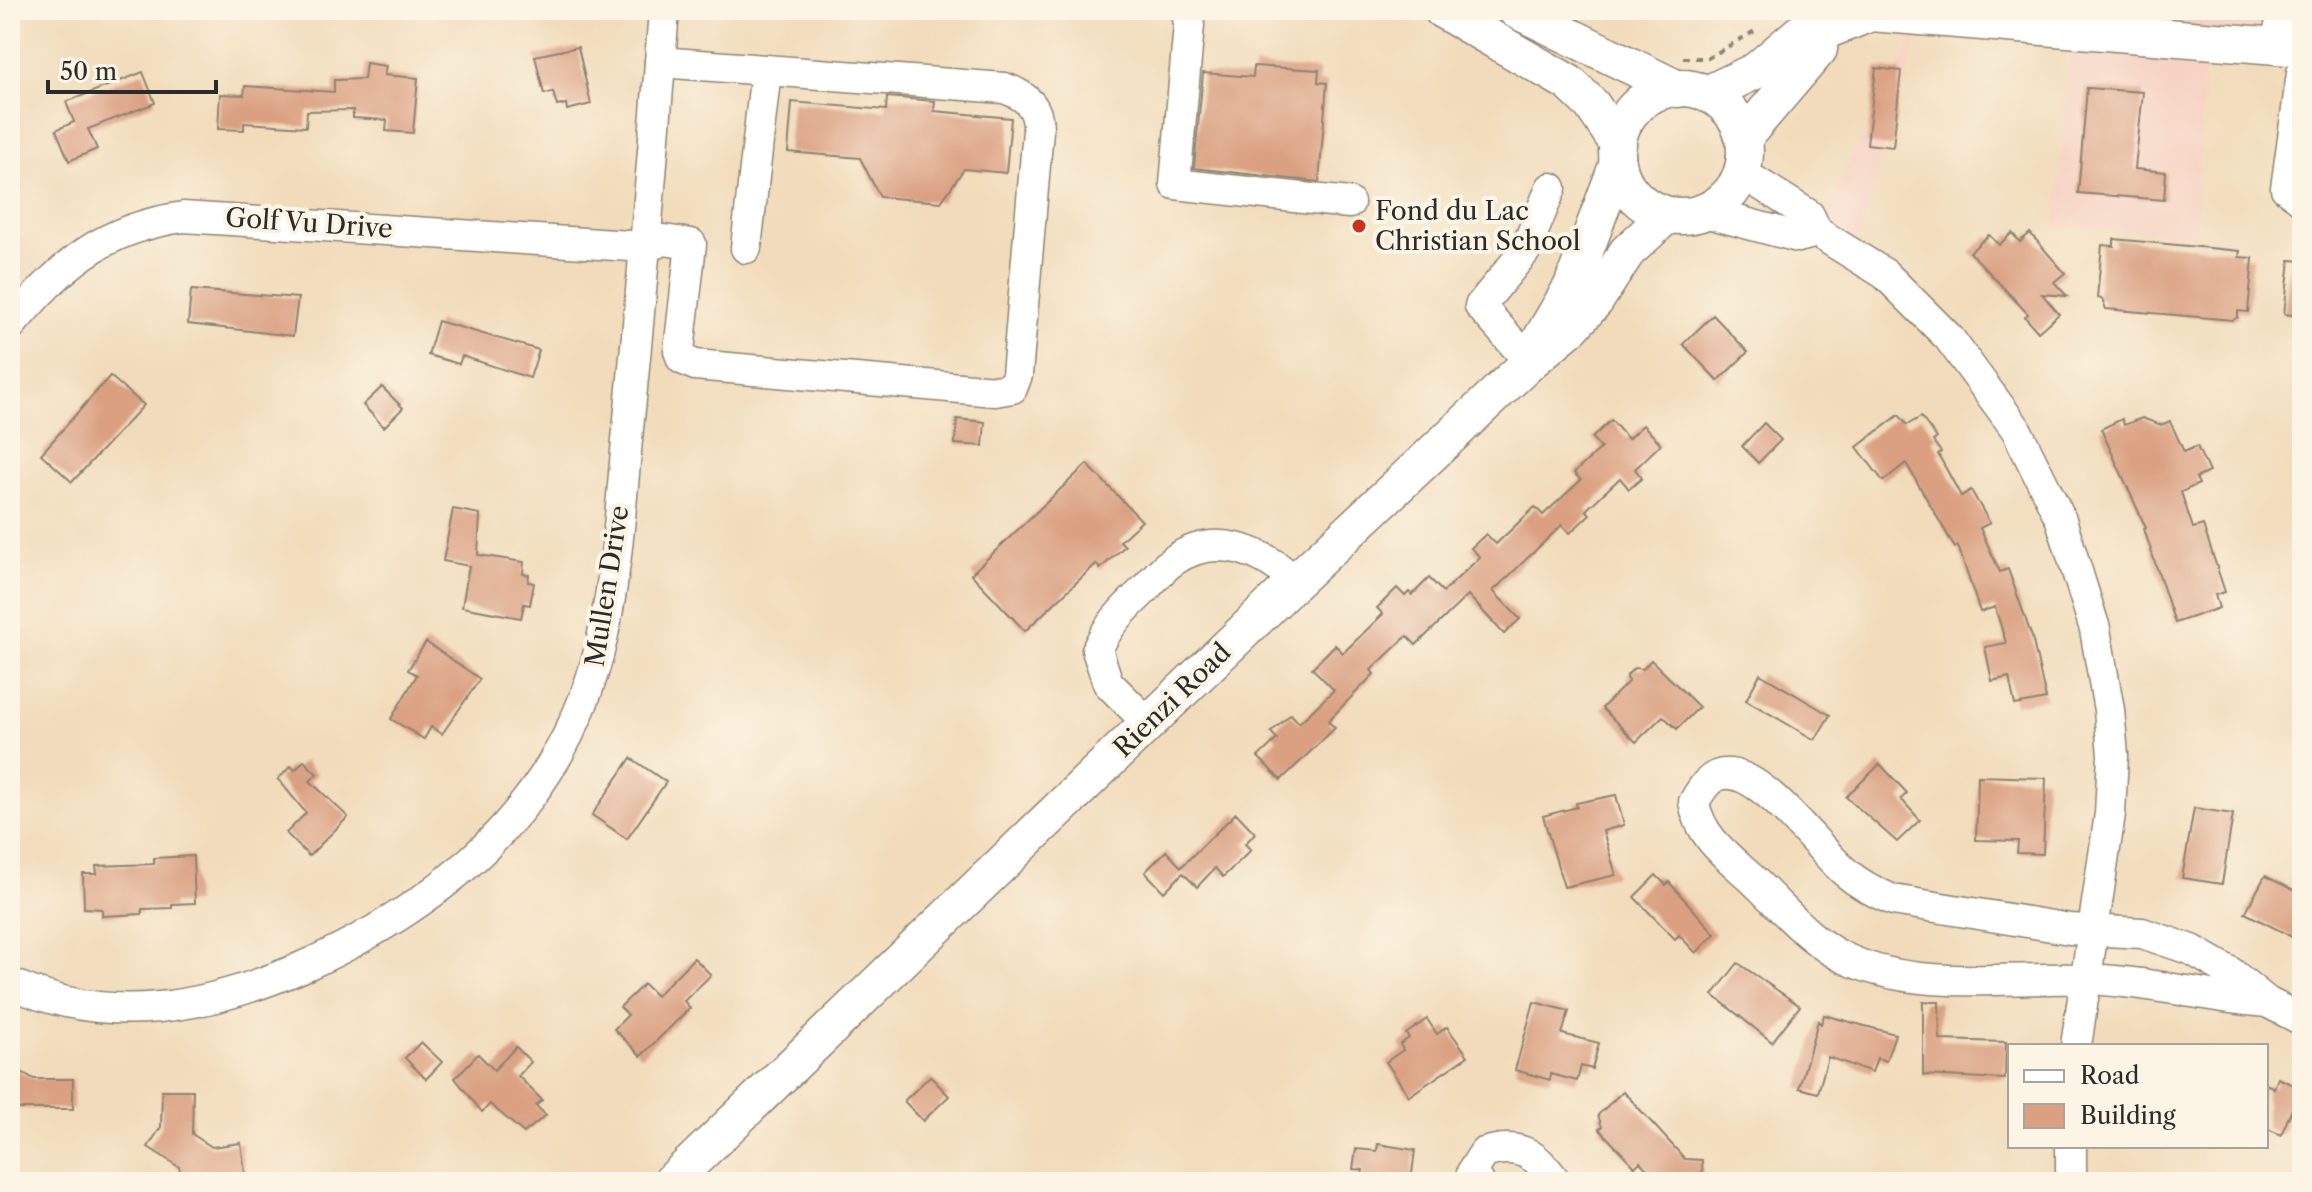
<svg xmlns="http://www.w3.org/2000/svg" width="2312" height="1192" font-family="'Libre Caslon Text',serif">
  <rect width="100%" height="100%" fill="#fcf5e5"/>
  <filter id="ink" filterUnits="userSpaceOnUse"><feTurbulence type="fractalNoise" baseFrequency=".0125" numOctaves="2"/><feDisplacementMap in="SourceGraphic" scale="16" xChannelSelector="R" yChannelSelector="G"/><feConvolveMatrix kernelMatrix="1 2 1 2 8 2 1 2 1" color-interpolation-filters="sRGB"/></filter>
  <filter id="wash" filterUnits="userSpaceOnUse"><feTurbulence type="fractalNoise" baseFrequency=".006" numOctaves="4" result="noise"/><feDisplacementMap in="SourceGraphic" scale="32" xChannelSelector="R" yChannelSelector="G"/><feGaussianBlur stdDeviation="1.8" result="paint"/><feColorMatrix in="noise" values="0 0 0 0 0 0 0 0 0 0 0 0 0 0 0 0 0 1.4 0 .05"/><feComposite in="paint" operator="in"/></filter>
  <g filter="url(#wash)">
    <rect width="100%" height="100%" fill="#f1dbba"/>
    <g fill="#f6d2c3">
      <polygon points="2160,10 2302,10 2302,48 2206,42 2195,236 2055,226 2072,32 2139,36"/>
      <polygon points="1924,16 1853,255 1816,230"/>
    </g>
    <g id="blocks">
      <g fill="#daa081">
        <polygon points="578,47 591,104 567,110 566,104 557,106 553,92 544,94 535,56"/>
        <polygon points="366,63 386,66 384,75 418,78 413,133 386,131 387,120 353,118 353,110 307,111 306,127 244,123 244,130 218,129 220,94 244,95 245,86 334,92 334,80 364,79"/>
        <polygon points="1254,66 1319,70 1318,82 1327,83 1319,182 1194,168 1203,73 1253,77"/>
        <polygon points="1876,68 1901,71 1893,147 1867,144"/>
        <polygon points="143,72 155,103 88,129 97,149 69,161 56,130 74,122 66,102"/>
        <polygon points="2087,88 2143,92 2135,169 2166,172 2164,200 2078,193"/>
        <polygon points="887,97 935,101 934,111 1011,118 1006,173 964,169 941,202 880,197 860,158 788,152 792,102 886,110"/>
        <polygon points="2012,233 2020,242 2030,233 2065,273 2054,282 2067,296 2042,294 2059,314 2038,332 2025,317 2028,314 1970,252 1989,235 1999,245"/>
        <polygon points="2114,239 2240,251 2239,257 2253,258 2248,312 2238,311 2238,317 2233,320 2106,309 2102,299 2097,298 2102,245 2114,246"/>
        <polygon points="2290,260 2302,261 2302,316 2284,314"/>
        <polygon points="191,290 298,298 293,336 188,324"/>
        <polygon points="1713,315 1748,352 1718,381 1683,344"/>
        <polygon points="438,321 539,350 530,378 462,356 459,364 428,355"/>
        <polygon points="110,376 144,405 72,482 41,454"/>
        <polygon points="382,387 403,408 384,427 363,405"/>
        <polygon points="1899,415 1907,425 1921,417 1937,438 1933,441 1941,452 1938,454 1961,496 1971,490 1990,523 1980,528 2000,572 2008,569 2032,637 2046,699 2015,705 2009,677 1992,681 1985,647 2006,643 1995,607 1980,612 1958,546 1955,548 1906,463 1883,481 1857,447"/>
        <polygon points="2142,418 2161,425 2170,421 2184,452 2197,446 2209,472 2196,478 2199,484 2181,492 2193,528 2203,525 2225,592 2215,595 2219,608 2175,623 2144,529 2146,528 2101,429 2122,419 2124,425"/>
        <polygon points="957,419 985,422 983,446 955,444"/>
        <polygon points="1611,420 1628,439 1643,425 1661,444 1635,469 1642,478 1629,489 1620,478 1586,510 1590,514 1570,533 1562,525 1493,591 1520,619 1504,634 1468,595 1416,645 1407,636 1371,670 1374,674 1328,721 1335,728 1281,780 1258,757 1277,739 1271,732 1291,714 1299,723 1334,690 1312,668 1335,645 1343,653 1383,614 1377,608 1397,588 1405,596 1409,592 1412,595 1429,578 1443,592 1480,557 1471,548 1486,534 1496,544 1535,507 1543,515 1581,480 1574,473 1601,448 1592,438"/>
        <polygon points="1764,423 1781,440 1758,463 1742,446"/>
        <polygon points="1087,464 1142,521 1120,541 1125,546 1100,569 1096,564 1025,631 971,574"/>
        <polygon points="453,509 480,514 478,555 524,562 523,574 529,575 528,582 534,583 530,605 524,604 521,618 462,607 469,566 443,561"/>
        <polygon points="426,642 480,679 442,734 431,727 424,739 391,719 417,675 408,670"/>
        <polygon points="1651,660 1699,707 1677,729 1663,716 1636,742 1602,708 1628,682 1627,675 1634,668 1643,669"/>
        <polygon points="1760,674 1830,715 1815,740 1746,700"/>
        <polygon points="631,758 666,782 627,839 592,815"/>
        <polygon points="304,761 317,774 310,781 348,817 309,856 286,833 306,813 278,779 291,766 295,770"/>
        <polygon points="1880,764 1907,793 1901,799 1920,820 1897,842 1846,797"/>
        <polygon points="1978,776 2046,778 2043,854 2017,853 2018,841 1976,840"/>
        <polygon points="1616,795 1624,825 1603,831 1616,875 1564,887 1543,816 1577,807 1576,803"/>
        <polygon points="2194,808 2233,814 2222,884 2182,878"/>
        <polygon points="1236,813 1255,833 1245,844 1251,850 1223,877 1215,868 1197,887 1183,873 1164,892 1145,872 1166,851 1181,867"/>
        <polygon points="193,856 195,903 172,904 172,908 142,909 142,914 102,916 102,909 84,908 83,874 97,874 96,866 154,864 154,858"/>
        <polygon points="1656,875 1666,885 1669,882 1715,934 1696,953 1679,935 1675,939 1634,897"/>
        <polygon points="2265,876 2302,894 2302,942 2245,913"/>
        <polygon points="694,958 711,975 684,1001 690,1008 641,1056 614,1029 628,1015 620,1007 644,984 656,996"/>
        <polygon points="1738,963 1800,1006 1772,1042 1713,995"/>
        <polygon points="1534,1002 1569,1011 1562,1034 1599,1043 1592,1069 1581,1066 1577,1081 1551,1074 1550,1080 1515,1070"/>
        <polygon points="1923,1002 1939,1002 1940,1040 2006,1042 2005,1079 1923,1075"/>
        <polygon points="1824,1015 1895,1034 1886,1061 1877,1058 1872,1072 1828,1057 1818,1093 1799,1088 1818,1021 1821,1024"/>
        <polygon points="1427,1019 1437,1034 1447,1027 1468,1056 1409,1096 1386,1062 1403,1050 1400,1044 1409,1038 1406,1034"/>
        <polygon points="421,1042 442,1062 426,1079 405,1058"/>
        <polygon points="516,1047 531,1062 518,1076 542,1100 536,1106 546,1115 524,1133 490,1104 482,1112 455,1078 478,1054 494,1070"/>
        <polygon points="10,1065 34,1079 73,1079 73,1109 10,1109"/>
        <polygon points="930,1076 949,1096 923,1121 904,1101"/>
        <polygon points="2278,1078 2301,1088 2281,1135 2266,1128 2266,1084 2274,1088"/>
        <polygon points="162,1090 193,1090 192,1134 212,1147 241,1143 246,1180 182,1181 179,1167 148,1147 161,1127"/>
        <polygon points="1623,1091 1685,1159 1702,1160 1703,1182 1659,1182 1640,1162 1635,1167 1599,1129 1602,1127 1598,1115"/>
        <polygon points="1378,1144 1415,1150 1411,1182 1361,1182 1363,1170 1353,1169 1356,1149 1377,1151"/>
      </g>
    </g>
  </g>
  <g filter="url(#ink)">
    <use href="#blocks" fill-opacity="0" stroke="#8e8372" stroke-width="2"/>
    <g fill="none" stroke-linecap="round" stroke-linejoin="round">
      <defs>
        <g id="minor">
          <polyline points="1187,10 1189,25 1175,184 1349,203"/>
          <polyline points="2275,46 2284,10"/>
          <polyline points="2302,73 2286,188 2302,200"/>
          <polyline points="1742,173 1809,215 1817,232 1885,274 1949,338 2016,429 2061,520 2095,629 2109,710 2113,755 2110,814 2076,1046"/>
          <polyline points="1704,212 1798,237 1817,232"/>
          <polyline points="746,248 766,70"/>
          <path d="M10,326c52,-61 90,-97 173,-109l463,30 18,-7 27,4 -12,107 3,8 13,6 300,26 17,-3 5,-13 21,-245c1,-24 -13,-35 -34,-42l-344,-26"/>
          <polyline points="1530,362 1480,306 1525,251 1551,188"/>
          <path d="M1148,723l-40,-40 -11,-33c11,-25 26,-40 45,-58 10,-10 19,-23 31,-31 41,-30 90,-11 122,21"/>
          <path d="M10,983c98,45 197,25 292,-16 146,-65 264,-166 300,-328 17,-75 20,-154 28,-230 13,-133 24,-266 34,-399"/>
          <path d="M2267,1002c-61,-5 -121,-21 -182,-23 -76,-3 -164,13 -236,-19 -38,-16 -68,-54 -98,-82 -25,-23 -51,-41 -57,-76 8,-14 17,-30 36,-28 37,3 86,73 115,98 15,13 31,21 48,28l177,29 72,4 50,17 38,22 37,30 35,18"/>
          <polyline points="2071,1146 2071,1182"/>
          <path d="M1479,1182l-7,-10 12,-19c34,-11 52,0 72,29"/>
        </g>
        <g id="major">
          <polyline points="1442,10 1569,83 1592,105 1618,144"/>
          <polyline points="1516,10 1678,89"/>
          <circle cx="1681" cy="152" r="64"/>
          <polyline points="1707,94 1757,70 1800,33 1820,33 1871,13 2302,48"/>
          <polyline points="1744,137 1819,49 1820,33"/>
          <polyline points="1541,339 1572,286 1618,163"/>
          <polyline points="671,1182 1295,582 1530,362 1572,327 1596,300 1627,252 1667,215"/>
        </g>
      </defs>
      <use href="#minor" stroke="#8e8372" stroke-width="33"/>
      <use href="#major" stroke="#8e8372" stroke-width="39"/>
      <g stroke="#8e8372" stroke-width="4" stroke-dasharray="6 6" stroke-linecap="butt">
        <polyline points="2244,10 2260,12"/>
        <polyline points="1683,58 1708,58 1755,31"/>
      </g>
      <use href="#minor" stroke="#fff" stroke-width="30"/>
      <use href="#major" stroke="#fff" stroke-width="36"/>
    </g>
  </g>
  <circle fill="#c8321e" stroke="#fcf5e5" stroke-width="3" cx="1359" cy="226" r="8"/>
  <g text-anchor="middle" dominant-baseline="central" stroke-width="8" stroke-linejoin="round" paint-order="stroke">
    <g font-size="26" fill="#2b2b2b" stroke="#fcf5e5" text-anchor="start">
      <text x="1375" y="211">Fond du Lac<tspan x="1375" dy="30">Christian School</tspan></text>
    </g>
    <g font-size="26" fill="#2b2b2b" stroke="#fcf5e5">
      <text transform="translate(309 223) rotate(4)">Golf Vu Drive</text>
      <text transform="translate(607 586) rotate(-81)">Mullen Drive</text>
      <text transform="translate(1172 700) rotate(-44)">Rienzi Road</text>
    </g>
  </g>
  <rect width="2312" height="1192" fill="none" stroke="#fcf5e5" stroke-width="40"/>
  <rect x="2008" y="1044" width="260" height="104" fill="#fcf5e5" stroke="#a8a49b" stroke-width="2"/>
  <rect x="2024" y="1070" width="40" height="12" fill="#ffffff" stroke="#a8a49b" stroke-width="2"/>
  <text x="2080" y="1084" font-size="24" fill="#2b2b2b">Road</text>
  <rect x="2024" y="1104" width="40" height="24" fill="#daa081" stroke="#a8a49b" stroke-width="2"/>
  <text x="2080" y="1124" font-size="24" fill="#2b2b2b">Building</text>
  <path d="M48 80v12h168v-12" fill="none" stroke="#2b2b2b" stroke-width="4"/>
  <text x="60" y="80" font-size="24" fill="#2b2b2b" stroke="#fcf5e5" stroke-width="6" paint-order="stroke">50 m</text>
</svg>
